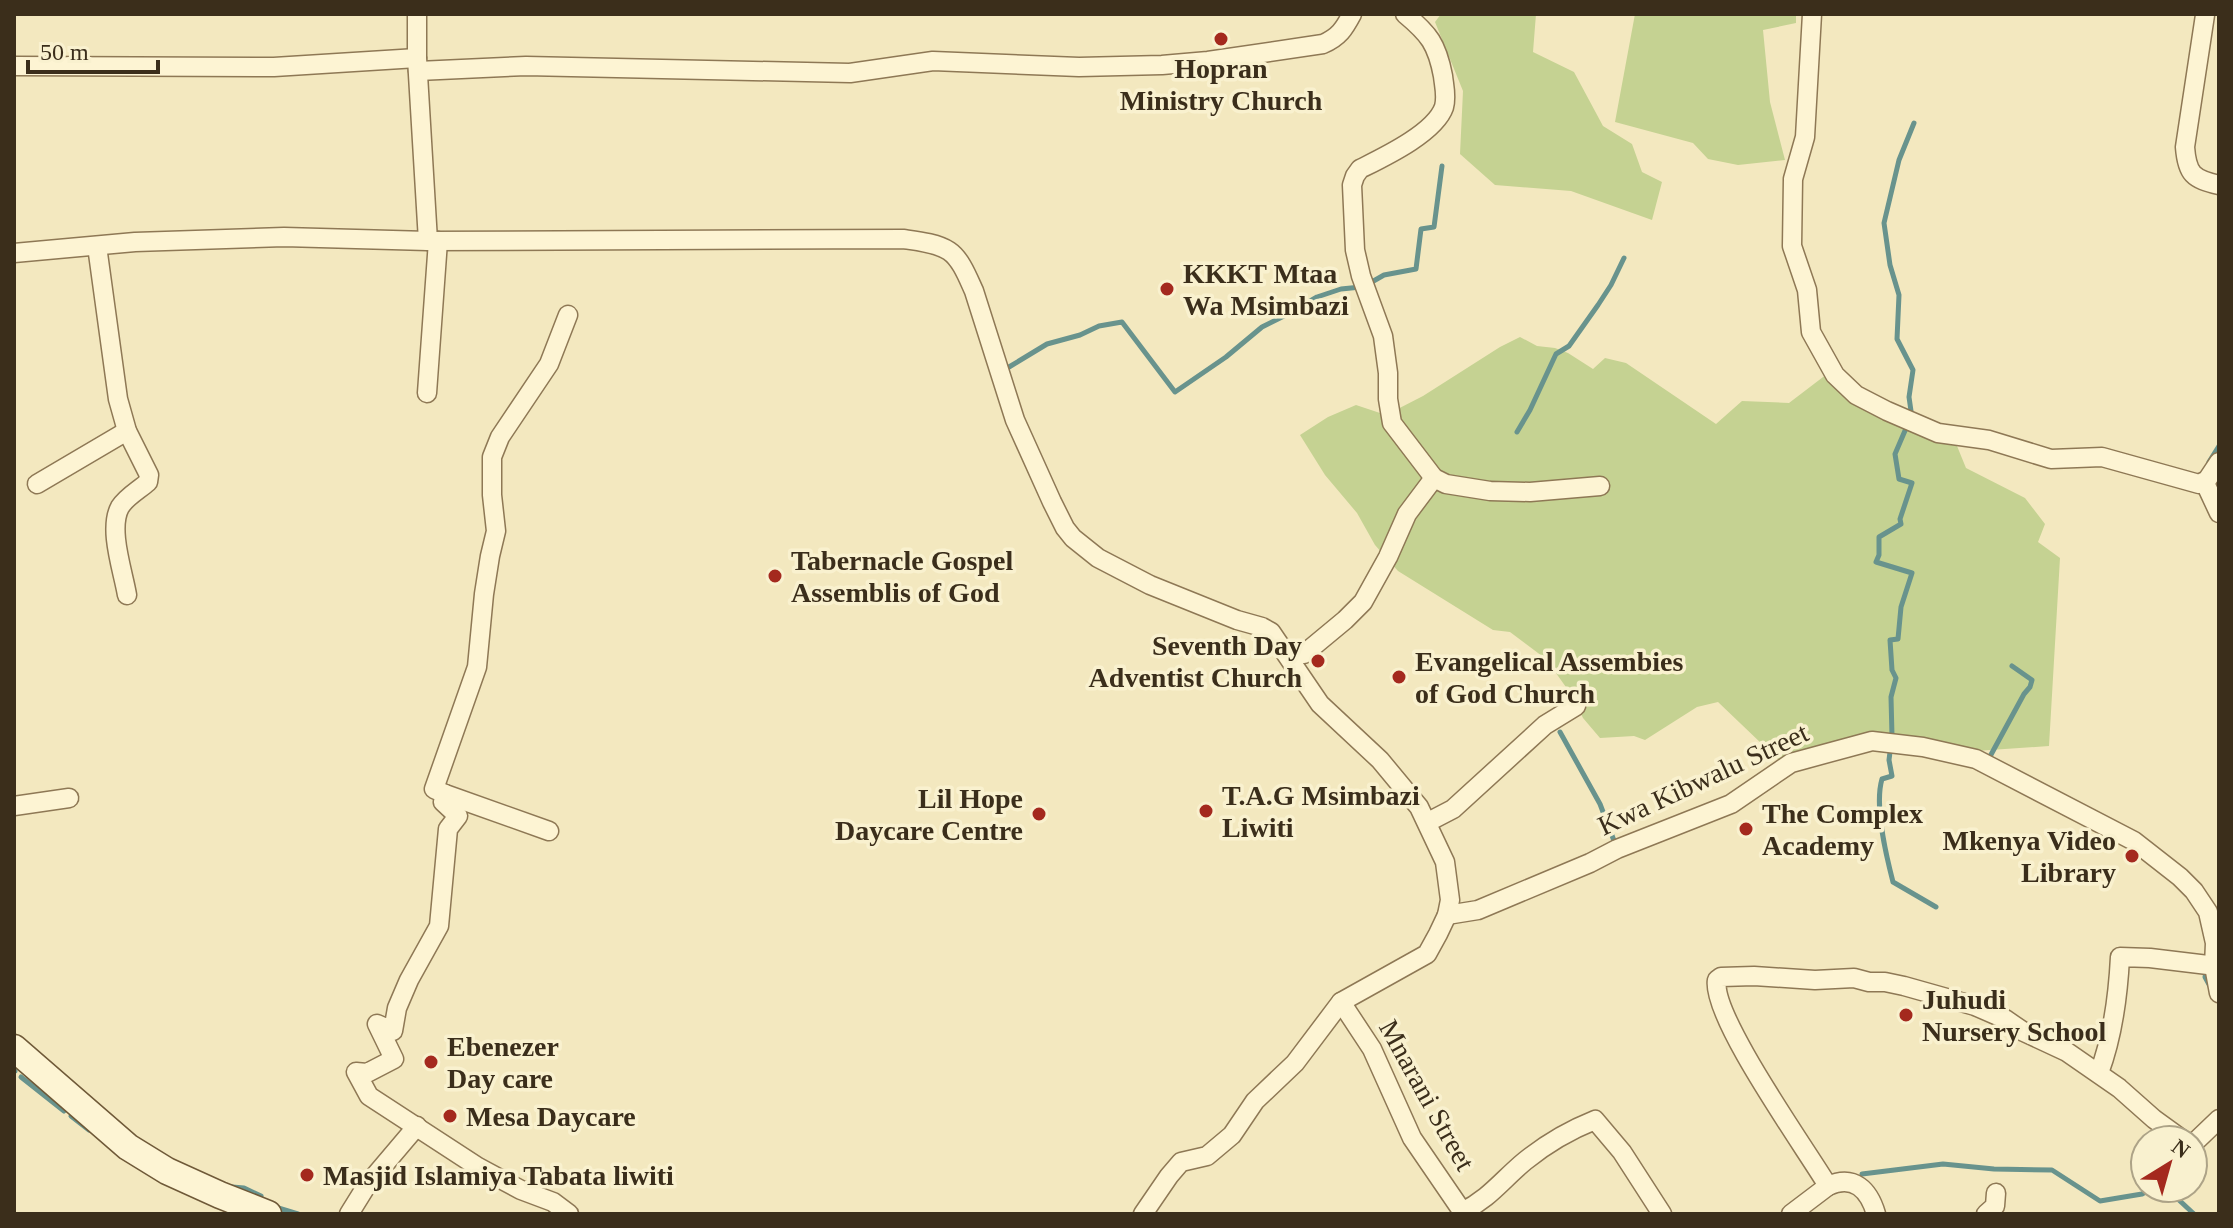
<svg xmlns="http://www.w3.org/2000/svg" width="2233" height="1228" font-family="Georgia,serif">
  <rect width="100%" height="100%" fill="#f3e8bf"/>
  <g fill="#c5d292">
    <polygon points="1441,14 1536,14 1533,52 1574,72 1603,126 1632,144 1642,172 1662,182 1652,220 1571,191 1495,185 1460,154 1463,91 1435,22"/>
    <polygon points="1635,14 1796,14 1796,23 1763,30 1770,102 1785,160 1738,165 1708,159 1693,143 1615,122"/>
    <polygon points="1520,337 1537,346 1555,348 1568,353 1593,369 1605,358 1626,363 1716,424 1742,401 1789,403 1827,374 1957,446 1966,468 2025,498 2045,524 2038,542 2060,558 2049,746 1961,752 1867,740 1788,769 1718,702 1697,707 1645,740 1634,736 1600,738 1583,718 1573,697 1546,659 1510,632 1493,630 1398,571 1375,545 1357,513 1325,475 1300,435 1328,417 1356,405 1386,415 1423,396 1500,347"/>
  </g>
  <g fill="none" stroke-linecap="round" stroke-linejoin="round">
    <g stroke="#68938d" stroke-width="5">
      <polyline points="1370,283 1384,275 1416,269 1421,229 1434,227 1442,166"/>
      <polyline points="1009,367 1047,344 1080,335 1099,326 1122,322 1175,392 1226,357 1262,327 1288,314 1317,297 1341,289 1361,287"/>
      <polyline points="1912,418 1909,397 1913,370 1897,339 1899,295 1890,265 1884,223 1899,160 1914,123"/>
      <path d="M1907,426l-12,28 4,25 13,4 -12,36 1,5 -22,13v18l-3,7 36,11 -11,34 -3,32 -8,1 2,30 4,8 -5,19 1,39 -3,24 3,16 -10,3c-8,27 4,76 11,103l43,25"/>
      <polyline points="1517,432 1530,410 1556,354 1569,346 1598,305 1611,285 1624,258"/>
      <polyline points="2209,462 2219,446"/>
      <polyline points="1560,732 1600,804 1616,846"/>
      <polyline points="1987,762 2024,694 2030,687 2032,680 2012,666"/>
      <polyline points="2207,967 2205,977 2211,988"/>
      <polyline points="14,1071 15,1071"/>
      <polyline points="21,1077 64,1111"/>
      <polyline points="71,1116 89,1130"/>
      <polyline points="1862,1174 1943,1164 1994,1169 2052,1170 2100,1201 2142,1194 2152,1188"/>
      <polyline points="232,1187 244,1188 261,1196"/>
      <polyline points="2166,1188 2194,1214"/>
      <polyline points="275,1207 298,1214"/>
    </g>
    <defs>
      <g id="minor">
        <polyline points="417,14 417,58 428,241"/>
        <path d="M1405,14c24,20 32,30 38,62 1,10 4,20 1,31 -9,26 -60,50 -84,62l-5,7 -3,9 3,65 6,26 22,60 5,37v26l4,24 42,55 12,6 44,7 40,1 70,-6"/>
        <polyline points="1812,14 1805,137 1793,179 1792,246 1807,290 1811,332 1835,375 1856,395 1887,411 1938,433 1989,440 2051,459 2102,457 2199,484 2207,480 2219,462"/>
        <path d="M2205,15l-20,132c2,27 8,32 34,38"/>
        <polyline points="14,66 274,67 417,58"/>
        <path d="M418,71l108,-5 324,7 83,-12 146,6 83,-2 46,-4 115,-17c16,-7 21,-15 29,-30"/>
        <path d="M97,246l21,153 9,32 22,44 -1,7c-9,8 -22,15 -28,25 -12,22 3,64 7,88"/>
        <path d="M14,253l121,-11 149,-5 144,4 475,-2c14,2 34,4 46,12 12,8 19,27 25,40l41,129 37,82 13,26 8,10 25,20 52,27 87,35 25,7 9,5 49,72 60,56 39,47 26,55 5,38 -3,15 -9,19 -11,20 -86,48 -46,61 -40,38 -23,34 -25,21 -26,6 -12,14 -26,38"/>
        <polyline points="568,315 549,364 500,437 492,457 492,495 496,531 490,556 484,594 477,667 434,789 445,794 443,802 458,816 448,829 439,926 409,980 397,1008 393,1031 377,1024 394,1059 367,1073 356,1072 369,1096 478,1167 521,1190 553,1202 569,1214"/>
        <polyline points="427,393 438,241"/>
        <polyline points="2205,483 2219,513"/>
        <polyline points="37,484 127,431"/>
        <polyline points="1285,651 1304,654 1345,620 1363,602 1388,557 1407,514 1434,478"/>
        <polyline points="445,794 549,831"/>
        <polyline points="14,806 69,798"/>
        <polyline points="1428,822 1453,809 1545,725 1576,706"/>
        <polyline points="1447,915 1478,910 1590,863 1617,849 1731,804 1791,763 1872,741 1923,747 1976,759 2134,841 2180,877 2194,891 2208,912 2215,943 2214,966 2219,993"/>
        <polyline points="1341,1002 1372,1049 1412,1138 1464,1214"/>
        <path d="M2099,1073c14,-37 19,-76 21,-116l30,1 58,7"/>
        <polyline points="2193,1142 2196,1141 2219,1119"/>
        <path d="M1462,1212c28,-14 40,-32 63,-51 21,-17 45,-31 70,-41l27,32 40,62"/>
        <polyline points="349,1214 367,1185 417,1126"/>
        <polyline points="1791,1214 1828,1186"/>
        <path d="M1876,1214c-7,-24 -22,-40 -48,-28 -22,-37 -118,-171 -111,-206l4,-3 33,-1 61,4 39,-2 15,4h16l19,4 71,20 30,13 19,13 43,20 52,36 35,31 29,21"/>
        <polyline points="1986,1214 1995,1206 1996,1193"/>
      </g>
      <polyline id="secondary" points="14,1048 128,1147 167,1171 220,1195 268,1214"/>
    </defs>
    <use href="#minor" stroke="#8e7855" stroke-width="21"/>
    <use href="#secondary" stroke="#6f5938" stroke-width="29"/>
    <use href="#minor" stroke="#fdf4d3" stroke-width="18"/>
    <use href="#secondary" stroke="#fdf4d3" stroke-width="26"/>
  </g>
  <g fill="#a4291e" stroke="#f9f1cf" stroke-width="3">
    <circle cx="1221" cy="39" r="8"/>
    <circle cx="1167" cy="289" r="8"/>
    <circle cx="775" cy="576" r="8"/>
    <circle cx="1318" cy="661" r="8"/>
    <circle cx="1399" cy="677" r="8"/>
    <circle cx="1206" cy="811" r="8"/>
    <circle cx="1039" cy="814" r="8"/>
    <circle cx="1746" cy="829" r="8"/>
    <circle cx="2132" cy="856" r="8"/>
    <circle cx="1906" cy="1015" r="8"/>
    <circle cx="431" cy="1062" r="8"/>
    <circle cx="450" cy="1116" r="8"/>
    <circle cx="307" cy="1175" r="8"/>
  </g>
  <g text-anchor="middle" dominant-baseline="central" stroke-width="7" stroke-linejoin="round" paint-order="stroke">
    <g font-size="28" font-weight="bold" fill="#3b2e1b" stroke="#f9f1cf" text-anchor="start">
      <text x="1221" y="68" text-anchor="middle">Hopran<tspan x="1221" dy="32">Ministry Church</tspan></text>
      <text x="1183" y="273">KKKT Mtaa<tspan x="1183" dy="32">Wa Msimbazi</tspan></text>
      <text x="791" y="560">Tabernacle Gospel<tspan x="791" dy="32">Assemblis of God</tspan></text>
      <text x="1302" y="645" text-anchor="end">Seventh Day<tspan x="1302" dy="32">Adventist Church</tspan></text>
      <text x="1415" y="661">Evangelical Assembies<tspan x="1415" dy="32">of God Church</tspan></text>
      <text x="1222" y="795">T.A.G Msimbazi<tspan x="1222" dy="32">Liwiti</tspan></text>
      <text x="1023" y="798" text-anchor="end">Lil Hope<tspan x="1023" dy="32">Daycare Centre</tspan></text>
      <text x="1762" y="813">The Complex<tspan x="1762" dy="32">Academy</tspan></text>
      <text x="2116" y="840" text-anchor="end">Mkenya Video<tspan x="2116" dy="32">Library</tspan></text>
      <text x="1922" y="999">Juhudi<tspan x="1922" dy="32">Nursery School</tspan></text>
      <text x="447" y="1046">Ebenezer<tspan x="447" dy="32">Day care</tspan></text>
      <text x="466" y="1116">Mesa Daycare</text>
      <text x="323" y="1175">Masjid Islamiya Tabata liwiti</text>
    </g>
    <g font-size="28" fill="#3b2e1b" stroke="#f9f1cf">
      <text transform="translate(1703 779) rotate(-25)">Kwa Kibwalu Street</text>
      <text transform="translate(1427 1095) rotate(61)">Mnarani Street</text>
    </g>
  </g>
  <rect width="2233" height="1228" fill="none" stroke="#3b2e1b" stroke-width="32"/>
  <g transform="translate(2169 1164) rotate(37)"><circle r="38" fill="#f9f1cf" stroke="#ada387" stroke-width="2"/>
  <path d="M0-6L14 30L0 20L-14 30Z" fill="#a4291e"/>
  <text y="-12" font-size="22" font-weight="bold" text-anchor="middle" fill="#3b2e1b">N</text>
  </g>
  <path d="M28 60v12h130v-12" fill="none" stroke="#3b2e1b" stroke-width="4"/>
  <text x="40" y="60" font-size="24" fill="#3b2e1b" stroke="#f9f1cf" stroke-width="6" paint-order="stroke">50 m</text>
</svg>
